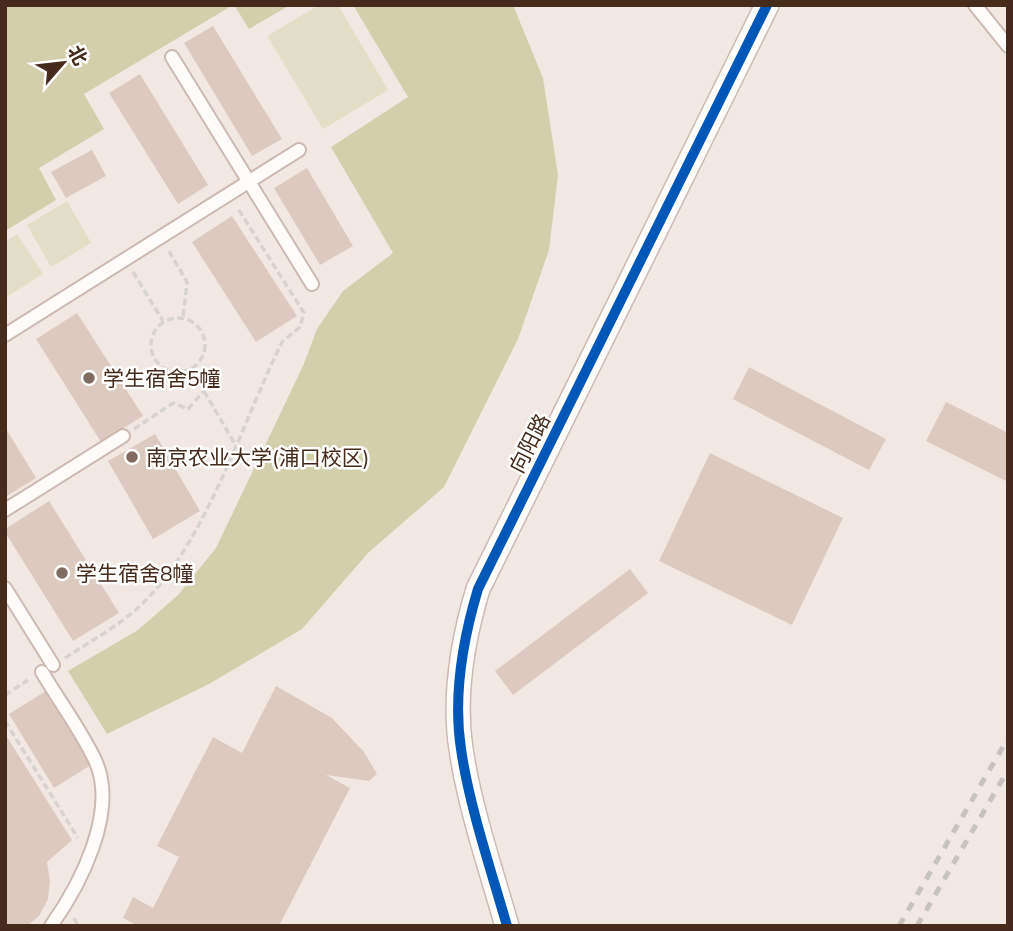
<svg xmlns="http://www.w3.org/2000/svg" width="1013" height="931" font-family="Mulish,'Noto Sans SC',sans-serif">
  <rect width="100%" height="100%" fill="#f1e8e4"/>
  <g fill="#e2dec7">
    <polygon points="319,5 338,5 388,90 323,129 267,36"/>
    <polygon points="67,201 91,243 51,267 27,225"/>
    <polygon points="17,234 43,274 5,298 5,242"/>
  </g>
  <g fill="#d3cfab">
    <polygon points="5,5 233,5 84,94 104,129 39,168 56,200 5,231"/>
    <polygon points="234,5 290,5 249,29"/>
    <polygon points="353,5 513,5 543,78 558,175 549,250 518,339 444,487 368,553 302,629 209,684 107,734 68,671 138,630 178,595 216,548 303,366 317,329 343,291 393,253 331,147 408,97"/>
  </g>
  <g fill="#dccac1">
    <polygon points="213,26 282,139 252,156 184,43"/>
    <polygon points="140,74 208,185 178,204 109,93"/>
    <polygon points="92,150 106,176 66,198 51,172"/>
    <polygon points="307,168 353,246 320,265 274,188"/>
    <polygon points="232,216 297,316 256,342 192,242"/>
    <polygon points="77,313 143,416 101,442 36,339"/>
    <polygon points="749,367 886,439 869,470 733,399"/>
    <polygon points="946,402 1008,433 1008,482 926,441"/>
    <polygon points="5,427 36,478 5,497"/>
    <polygon points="155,434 200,511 153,539 108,461"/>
    <polygon points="710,453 843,518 792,625 659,561"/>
    <polygon points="49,501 119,613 73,641 5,532 5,529"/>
    <polygon points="630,569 648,593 513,695 495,671"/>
    <polygon points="276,686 332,718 364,752 377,774 369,781 326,775 350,788 279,926 138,926 123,918 133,897 153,908 179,857 157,846 213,737 242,753"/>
    <polygon points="46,691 91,765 54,788 9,714"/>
    <polygon points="5,734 72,840 47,862 50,881 48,899 39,916 27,926 5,926"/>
  </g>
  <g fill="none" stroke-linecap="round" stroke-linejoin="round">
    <defs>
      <g id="service">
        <polyline points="975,5 1008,46"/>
        <polyline points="172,57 312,284"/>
        <polyline points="5,335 299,150"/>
        <polyline points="5,510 123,436"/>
        <polyline points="5,588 53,665"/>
        <path d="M42,672c17,29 39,58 53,88 24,51 -15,125 -44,166"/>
      </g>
      <path id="minor" d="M507,926c-16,-56 -38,-121 -46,-177 -8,-52 2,-110 17,-160l289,-584"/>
    </defs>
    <use href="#service" stroke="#ccbab2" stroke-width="16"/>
    <use href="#minor" stroke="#ccbab2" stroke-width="26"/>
    <g stroke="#d7d3d1" stroke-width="3.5" stroke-dasharray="7 3.5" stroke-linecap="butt">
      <polyline points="169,251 187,282 183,318"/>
      <polyline points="133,272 163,321"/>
      <circle cx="178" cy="345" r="27"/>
      <polyline points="204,391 235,444"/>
      <polyline points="134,429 173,403 188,409 204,391 192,368"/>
      <path d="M65,658c27,-18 56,-33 79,-56 61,-59 100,-183 138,-260l18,-15 4,-14 -67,-106"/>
      <polyline points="5,695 28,680"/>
      <polyline points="5,721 78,838"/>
      <polyline points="74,918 78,926"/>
    </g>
    <use href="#service" stroke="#fdfcfb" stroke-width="12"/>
    <use href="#minor" stroke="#fdfcfb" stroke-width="23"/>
    <g stroke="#c6c2bf" stroke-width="5" stroke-dasharray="9 9" stroke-linecap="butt">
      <polyline points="899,926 1008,738"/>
      <polyline points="917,926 1008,770"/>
    </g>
    <defs>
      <path id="cycleway" d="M507,926c-16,-56 -38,-121 -46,-177 -8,-52 2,-110 17,-160l289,-584"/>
    </defs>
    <use href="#cycleway" stroke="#fff" stroke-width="15"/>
    <use href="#cycleway" stroke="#0057b8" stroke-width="10"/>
  </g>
  <g fill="#826c61" stroke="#fff" stroke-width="2.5">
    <circle cx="89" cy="378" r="7"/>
    <circle cx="132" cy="457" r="7"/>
    <circle cx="62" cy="573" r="7"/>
  </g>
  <g text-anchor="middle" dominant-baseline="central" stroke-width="5" stroke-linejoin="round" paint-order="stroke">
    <g font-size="21" fill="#462a1b" stroke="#fff" text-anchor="start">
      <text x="103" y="378">学生宿舍5幢</text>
      <text x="146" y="457">南京农业大学(浦口校区)</text>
      <text x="76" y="573">学生宿舍8幢</text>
    </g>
    <g font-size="21" fill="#462a1b" stroke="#fff">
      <text transform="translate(529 443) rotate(-63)">向阳路</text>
    </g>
  </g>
  <rect width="1013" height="931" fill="none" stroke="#462a1b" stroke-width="14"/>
  <g transform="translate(63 63) rotate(62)" stroke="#ffffff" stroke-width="5" paint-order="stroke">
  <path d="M0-5L12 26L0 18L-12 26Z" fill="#462a1b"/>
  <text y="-10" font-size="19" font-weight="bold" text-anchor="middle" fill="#462a1b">北</text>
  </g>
</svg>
